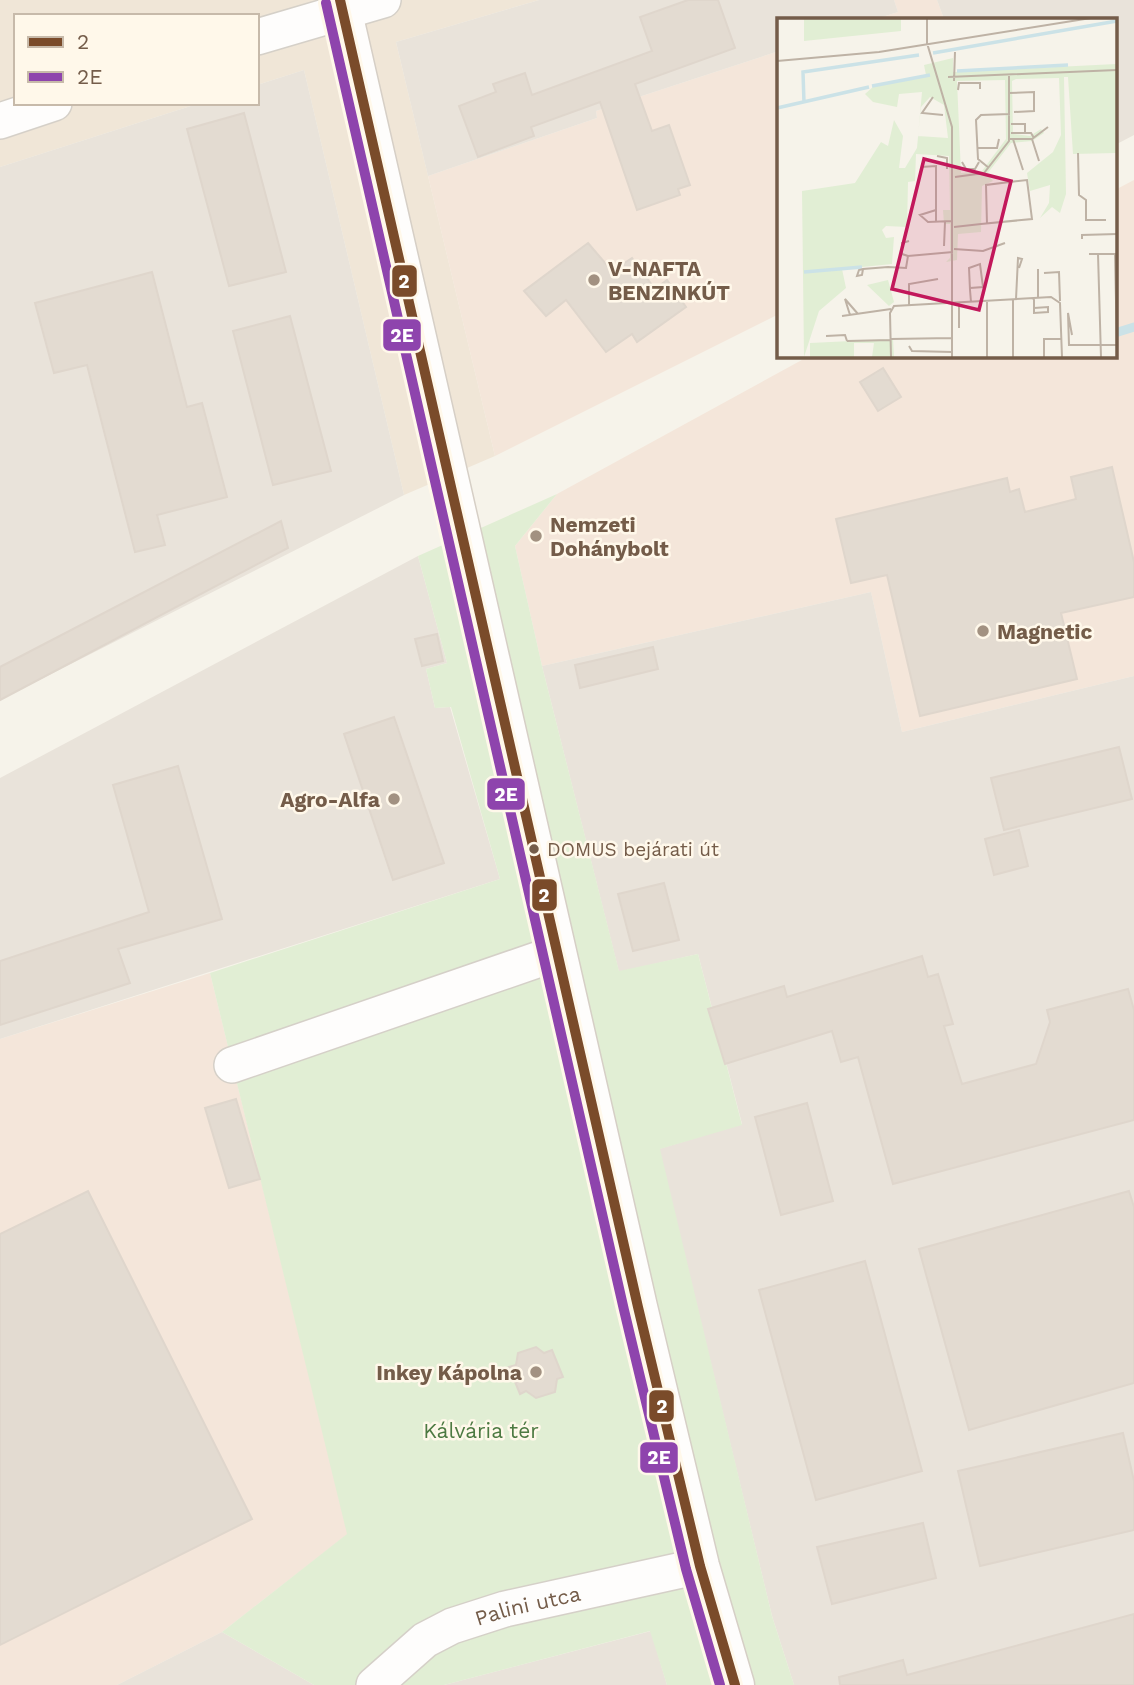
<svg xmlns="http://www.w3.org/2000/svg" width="1134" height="1685" font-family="'Work Sans',sans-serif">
  <rect width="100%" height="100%" fill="#f6f3ea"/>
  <polygon fill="#f0e6d7" points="0,0 539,0 396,42 495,456 404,495 304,70 257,85 257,16 16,16 16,103 200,103 0,167"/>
  <g fill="#f4e6da">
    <polygon points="894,0 937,0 944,19 876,19 898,12"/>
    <polygon points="779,51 779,314 495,456 428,176 597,118 596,111"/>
    <polygon points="1134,180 1134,676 902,732 871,592 542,666 515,546 557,494 811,355 1115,355 1115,190"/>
    <polygon points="210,973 348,1534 222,1632 117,1685 0,1685 0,1039"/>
  </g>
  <g fill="#e9e3da">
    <polygon points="539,0 894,0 898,12 876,19 779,19 779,51 596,111 597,118 428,176 396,42"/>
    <polygon points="937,0 1134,0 1134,135 1115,145 1115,19 944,19"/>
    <polygon points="304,70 404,495 0,700 0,167 200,103 257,103 257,85"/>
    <polygon points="418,556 447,663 426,669 435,708 450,707 500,879 0,1039 0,778"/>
    <polygon points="871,592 902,732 1134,676 1134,1685 794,1685 772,1616 659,1149 742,1124 698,954 619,972 542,666"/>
    <polygon points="651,1631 667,1685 444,1685"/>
    <polygon points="222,1632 314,1685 117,1685"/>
  </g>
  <polygon fill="#e1eed4" points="557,494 515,546 542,666 619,971 698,954 742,1125 660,1149 772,1616 794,1685 667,1685 650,1631 444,1685 314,1685 222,1632 347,1534 210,973 500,879 451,707 435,708 426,669 447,663 418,556"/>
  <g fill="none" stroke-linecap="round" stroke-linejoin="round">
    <polyline stroke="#cbe2e7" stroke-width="9" points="1115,333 1134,327"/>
  </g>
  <g fill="#e3dbd1" stroke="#dfd6cc" stroke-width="2">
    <polygon points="688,0 718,0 735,48 635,84 652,131 669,125 690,185 678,189 680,195 637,210 600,102 531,127 534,136 478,157 459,106 496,92 493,84 525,73 532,95 652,51 640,17"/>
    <polygon points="244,113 286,272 229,286 187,129"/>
    <polygon points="588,243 612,271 632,258 655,289 667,280 686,307 637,342 632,334 606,352 566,300 546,316 524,291"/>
    <polygon points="152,272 187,407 202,403 227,497 157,515 165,545 135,552 87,365 54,373 35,303"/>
    <polygon points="290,316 331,471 273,485 233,331"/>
    <polygon points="883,368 901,397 878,411 860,382"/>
    <polygon points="1112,467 1134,562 1134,597 1061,613 1077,679 920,716 887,575 851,583 836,519 1007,478 1010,492 1019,489 1025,512 1076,499 1071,477"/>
    <polygon points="281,521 288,548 0,700 0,667"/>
    <polygon points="437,634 443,661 422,666 415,639"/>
    <polygon points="653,647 658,669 580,688 575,665"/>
    <polygon points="394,717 444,863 393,880 344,734"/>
    <polygon points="1119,747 1132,799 1004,830 991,778"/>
    <polygon points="178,766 222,919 118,949 130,983 0,1025 0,961 149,912 113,785"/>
    <polygon points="1019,830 1028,866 994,875 985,839"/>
    <polygon points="664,883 679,940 633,951 618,894"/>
    <polygon points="922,956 928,977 938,974 953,1024 944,1026 962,1084 1036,1064 1050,1022 1047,1010 1128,989 1134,1010 1134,1120 893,1184 858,1057 841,1062 832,1031 725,1064 708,1009 784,986 787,997"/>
    <polygon points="236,1099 260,1179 229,1188 205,1108"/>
    <polygon points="807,1103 833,1201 781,1215 755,1117"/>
    <polygon points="88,1191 252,1519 0,1645 0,1234"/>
    <polygon points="1129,1191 1134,1207 1134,1383 969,1430 919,1249"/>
    <polygon points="865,1261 922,1471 816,1500 759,1290"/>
    <polygon points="536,1347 544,1353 552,1350 563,1377 557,1379 555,1392 536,1398 526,1391 520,1394 509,1367 516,1365 518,1353"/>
    <polygon points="1123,1433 1134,1481 1134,1530 980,1566 958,1471"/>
    <polygon points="923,1523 936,1578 832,1604 817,1547"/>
    <polygon points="1134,1614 1134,1685 840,1685 839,1677 903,1660 907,1675"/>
  </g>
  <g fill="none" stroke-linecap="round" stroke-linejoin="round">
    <defs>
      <g id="minor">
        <polyline points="257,37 383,0"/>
        <polyline points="0,121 54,103"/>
        <polyline points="232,1065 557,953"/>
        <path id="s1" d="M374,1685l51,-45 27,-14 53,-17 195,-43"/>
      </g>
      <polyline id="secondary" points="340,0 638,1307 700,1566 735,1685"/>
    </defs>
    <use href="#minor" stroke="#d5d0c8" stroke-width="38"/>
    <use href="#secondary" stroke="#d6cfc6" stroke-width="41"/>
    <use href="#minor" stroke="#fefdfc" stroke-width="35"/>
    <use href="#secondary" stroke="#fefdfc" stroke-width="38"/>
    <defs>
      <polyline id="bus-1" points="340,0 638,1307 700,1566 735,1685"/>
      <polyline id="bus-2" points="326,3 624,1310 686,1569 720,1685"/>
    </defs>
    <use href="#bus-1" stroke="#fff8ea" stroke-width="16"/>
    <use href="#bus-2" stroke="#fff8ea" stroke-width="16"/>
    <use href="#bus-1" stroke="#7a4b2a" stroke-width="10"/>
    <use href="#bus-2" stroke="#8e44ad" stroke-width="10"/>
  </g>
  <g fill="#a29181" stroke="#fff8ea" stroke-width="2.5">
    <circle cx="594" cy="280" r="7"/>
    <circle cx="536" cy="536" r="7"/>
    <circle cx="983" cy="631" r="7"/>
    <circle cx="394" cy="799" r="7"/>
    <circle cx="536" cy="1372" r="7"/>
  </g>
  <circle fill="#745c49" stroke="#fff8ea" stroke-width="2.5" cx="534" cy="849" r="6"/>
  <g text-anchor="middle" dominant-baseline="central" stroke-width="5" stroke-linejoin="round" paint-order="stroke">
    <g font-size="19" fill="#745c49" stroke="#fff8ea" text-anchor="start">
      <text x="547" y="849">DOMUS bejárati út</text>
    </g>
    <g font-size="21" font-weight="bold" fill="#745c49" stroke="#fff8ea" text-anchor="start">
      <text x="608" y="268">V-NAFTA<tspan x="608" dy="24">BENZINKÚT</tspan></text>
      <text x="550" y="524">Nemzeti<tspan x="550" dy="24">Dohánybolt</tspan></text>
      <text x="997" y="631">Magnetic</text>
      <text x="380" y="799" text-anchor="end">Agro-Alfa</text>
      <text x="522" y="1372" text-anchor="end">Inkey Kápolna</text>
    </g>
    <g font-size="21" fill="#4d7a42" stroke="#fff8ea">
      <text x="481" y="1430">Kálvária tér</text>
    </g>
    <g font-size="21" fill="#745c49" stroke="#fff8ea">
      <text stroke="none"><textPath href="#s1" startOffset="177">Palini utca</textPath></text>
    </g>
  </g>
  <g transform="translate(777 18)">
    <rect width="340" height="340" fill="#f6f3ea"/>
    <path d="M27,0h97v13l-97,10zM176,40v14l163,-8v89l-43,1 -5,-77h-4l2,117 -6,19 -8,-6 -12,11 9,-15 1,-18 -20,6 -3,-18 26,-21 8,-17 -2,-57 -43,1 -4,2 1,53 17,2 11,-7 3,4 -12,8 -21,2 -24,31 6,7 -11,5 -1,46 -23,2 -1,26 -11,2 4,-4v-34h-6l-1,-14h7l-1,-54 -33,-2 -1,27 -7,1 -1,45 -21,-1 -4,4 4,8 8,-1 -2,27 -50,5 4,19 -27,23 -15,46 -2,-166 53,-8 26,-41 7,4 6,-26 9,16 -4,32h6l12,-20 5,-56 -23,2 -2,13 -24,-5 -8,-8 9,-8 52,-11 -2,-10zM228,62l1,59 -24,32 -21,2 -4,-92zM153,79l14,8 4,33 -30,-2 3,-29zM111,262l6,22 -5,4 -22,-21zM116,321l1,18h-22l2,-14h-20v14h-44v-14z" fill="#e1eed4" fill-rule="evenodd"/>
    <path fill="none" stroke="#cbe2e7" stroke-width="3.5" d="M156,35l184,-32M180,53l111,-6M95,68l58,-11M27,85l-1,-31 116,-17M0,90l92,-21M27,254l58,-5"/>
    <path fill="none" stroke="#beb2a5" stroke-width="2" d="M150,0v25l25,84v230M0,43l102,-9 212,-34M171,59l169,-7M177,63l1,-29M181,72l1,-7h21v6M232,75l25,-1v19l-20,1M156,79l-11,16 21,2M234,106h14v9M234,115h20l3,5M233,121h22l16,-12M236,121l10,31M255,121l7,22M200,130h20l2,-9M301,135l1,42 7,5v20h20M160,138l10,2v11M185,144l4,7h9l4,-7M144,149l15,-1v56M212,150l-11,-9 -2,-39 5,-5 29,-1M178,159l29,-4 25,-32v-65M159,192l-16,5 8,7 24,-1M177,209l27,-3 51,-5 -5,-39 -41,5 1,39M305,221v-4l35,-1M167,228l1,-24M177,231l29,2 22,-8M312,236h28M321,236l3,103M338,236l2,95M131,238l45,-4M86,251l-1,6 -5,1 2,-6 4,-1 25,-2 18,1 2,-12 -6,-2v-11l7,-2M261,251v28M267,255l15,-1 1,29M193,270l13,-1 -3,-23 -11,4 1,22 1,12M256,280l1,2v13l14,-1v-5l-14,1M239,281l2,-41 4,1 -3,9M132,287v-21l29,-5M73,297l-5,-16 13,15M65,298l49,-7M182,310v-25M295,317l-4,-22 1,32h48M49,318l19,-1 2,6M114,321l61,-1M70,323l44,-1M132,328l3,5 40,1M114,339l-1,-44 4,-7 157,-9 9,6 2,54M210,339v-56M236,339v-58M267,339v-18h17"/>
    <path fill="#c2185b" fill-opacity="0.15" stroke="#c2185b" stroke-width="3.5" d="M147,141l87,22 -32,129 -87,-21z"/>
    <rect width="340" height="340" fill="none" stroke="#745c49" stroke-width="3.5"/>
  </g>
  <g stroke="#fff8ea" stroke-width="2.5">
    <rect x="391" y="264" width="27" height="34" rx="7" fill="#7a4b2a"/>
    <rect x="382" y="318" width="40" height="34" rx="7" fill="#8e44ad"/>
    <rect x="486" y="777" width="40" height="34" rx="7" fill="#8e44ad"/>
    <rect x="531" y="878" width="27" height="34" rx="7" fill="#7a4b2a"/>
    <rect x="648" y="1389" width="27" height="34" rx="7" fill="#7a4b2a"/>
    <rect x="639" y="1441" width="40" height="33" rx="7" fill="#8e44ad"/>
  </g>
  <g font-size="19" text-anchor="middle" font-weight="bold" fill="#fff">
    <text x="404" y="288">2</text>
    <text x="402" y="342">2E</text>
    <text x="506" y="801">2E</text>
    <text x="544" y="902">2</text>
    <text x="662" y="1413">2</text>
    <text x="659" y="1464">2E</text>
  </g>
  <rect x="14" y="14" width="245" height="91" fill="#fff8ea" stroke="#c7baaa" stroke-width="2"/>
  <rect x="28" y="37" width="35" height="10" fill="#7a4b2a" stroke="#c7baaa" stroke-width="2"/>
  <text x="77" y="49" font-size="21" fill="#745c49">2</text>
  <rect x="28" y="72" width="35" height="10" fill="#8e44ad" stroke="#c7baaa" stroke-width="2"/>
  <text x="77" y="84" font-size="21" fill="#745c49">2E</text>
</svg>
